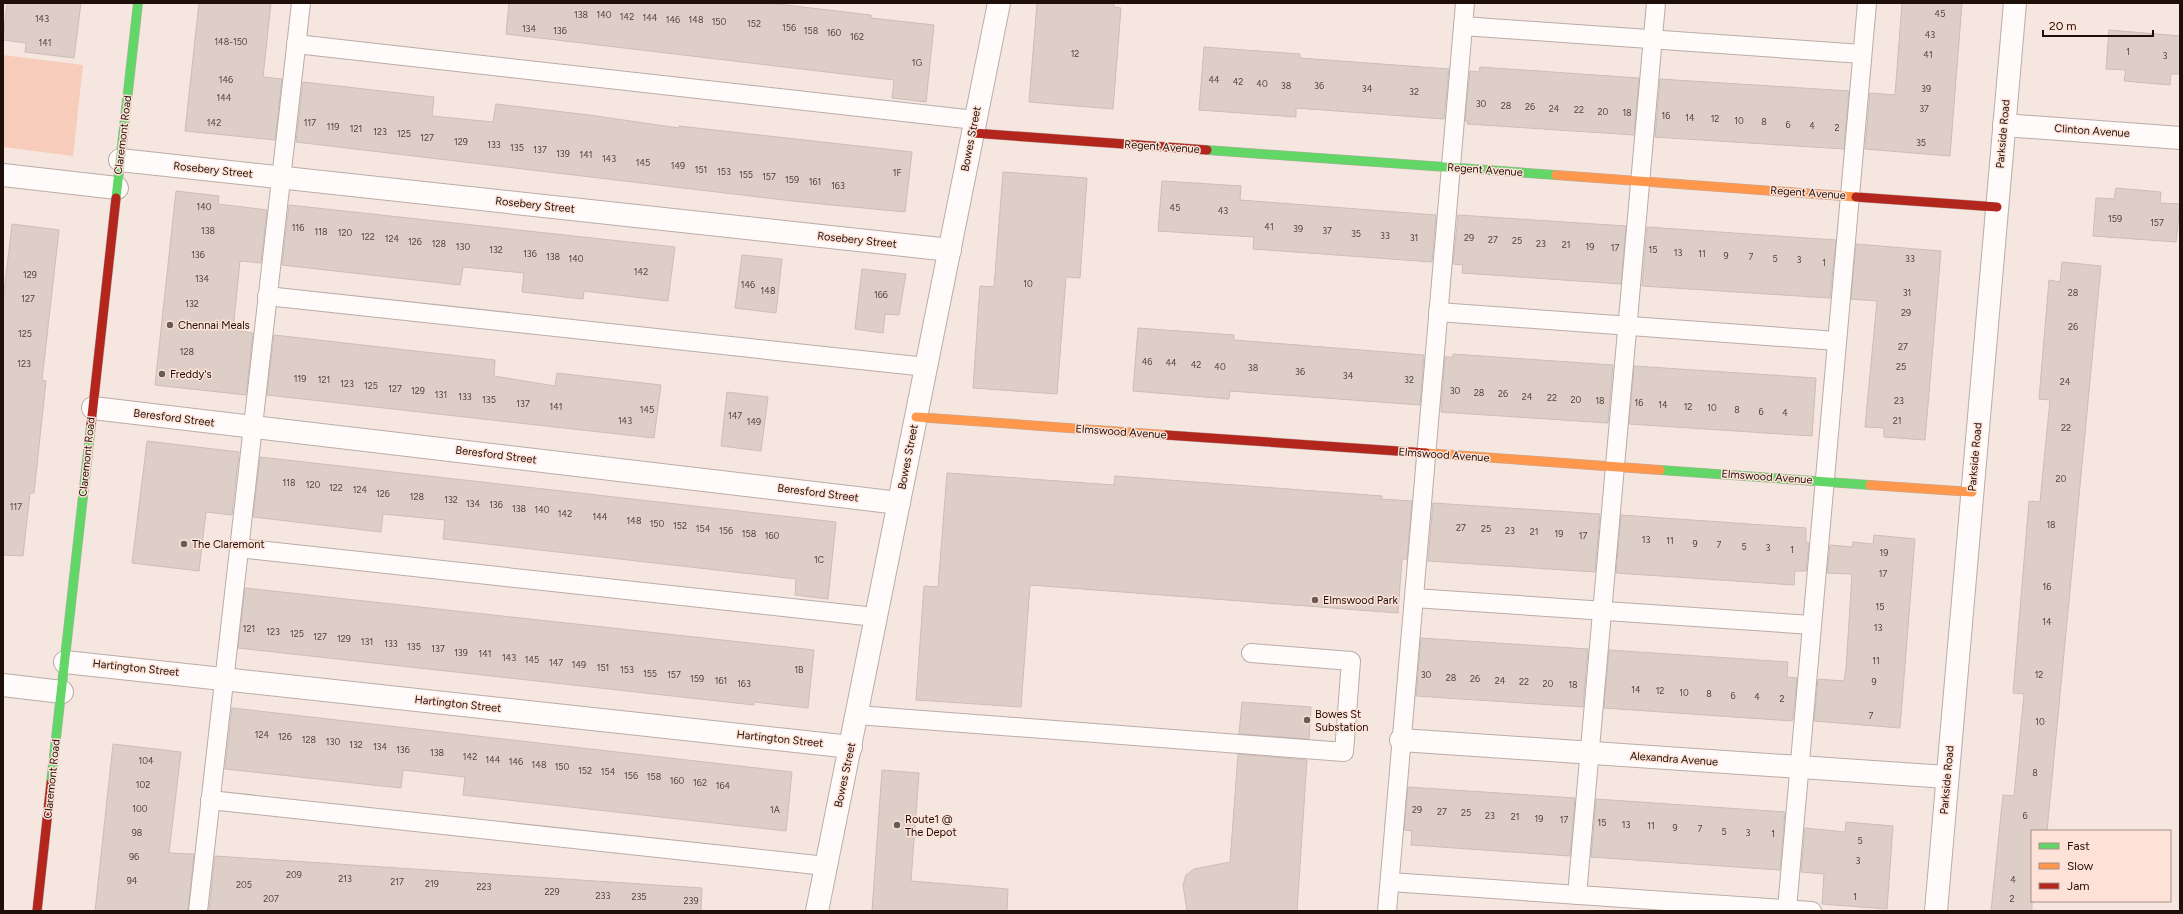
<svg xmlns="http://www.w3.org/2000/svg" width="2183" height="914" font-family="Figtree,sans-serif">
  <rect width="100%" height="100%" fill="#f6e6e0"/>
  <polygon fill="#f7ccbb" points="3,55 83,65 73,156 3,147"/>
  <g fill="#decec8" stroke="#cdbdb7">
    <polygon points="7,3 81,3 74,58 25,52 26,43 3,40"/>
    <polygon points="199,3 271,3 263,77 282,79 275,140 185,131"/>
    <polygon points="509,3 768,3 871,15 871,18 934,25 926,102 892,98 894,80 506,34"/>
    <polygon points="1037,3 1114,3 1114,7 1121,8 1113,109 1029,102"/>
    <polygon points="1902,3 1962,3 1950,156 1865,149 1870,93 1895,95"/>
    <polygon points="2109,30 2180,36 2180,74 2171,74 2170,85 2124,81 2126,70 2106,69"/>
    <polygon points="1204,47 1300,54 1300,58 1449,69 1444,119 1296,108 1296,117 1199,110"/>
    <polygon points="1480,67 1639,78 1634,135 1467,124 1468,121 1465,121 1470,71 1479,72"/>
    <polygon points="1660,79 1849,91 1844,149 1655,137"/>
    <polygon points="303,82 434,97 432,116 493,122 496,104 589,115 679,128 679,126 912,152 905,212 801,202 296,142"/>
    <polygon points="1003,172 1087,178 1080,278 1066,277 1057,394 973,388 980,286 994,287"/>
    <polygon points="1162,181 1241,186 1240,200 1436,215 1432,262 1253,249 1254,237 1158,231"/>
    <polygon points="2116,188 2161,192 2160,203 2180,204 2176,242 2093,236 2096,198 2114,199"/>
    <polygon points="176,191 219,196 218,204 267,210 261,263 240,261 233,330 253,333 246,395 155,385"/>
    <polygon points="289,205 675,247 668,301 584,291 583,299 522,292 524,273 463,267 460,285 282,265"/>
    <polygon points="1458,215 1626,226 1621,284 1462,273 1463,265 1453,264"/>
    <polygon points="12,224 59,230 42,380 46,381 34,493 30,493 23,556 3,555 3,301"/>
    <polygon points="1647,227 1836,240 1830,298 1642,286"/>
    <polygon points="1856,244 1941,251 1925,440 1884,437 1884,428 1865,427 1877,301 1851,299"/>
    <polygon points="742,255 782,259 776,313 735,308"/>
    <polygon points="2062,262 2101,266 2047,831 2032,831 2032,911 1991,911 2003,795 2014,796 2024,694 2013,693 2029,501 2040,502 2050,400 2039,399 2049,280 2060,282"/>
    <polygon points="862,269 906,274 899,315 885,314 883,333 855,329"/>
    <polygon points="1138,328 1234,335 1234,340 1424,355 1420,405 1230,391 1229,399 1133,391"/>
    <polygon points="274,335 495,360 494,376 555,386 557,373 661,385 654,438 267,395"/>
    <polygon points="1453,354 1613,365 1608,423 1441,412 1445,357 1453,357"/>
    <polygon points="1634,366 1816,378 1812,436 1629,424"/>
    <polygon points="727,392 768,397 761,451 721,446"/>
    <polygon points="147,441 239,452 232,515 206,512 199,571 132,563"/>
    <polygon points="260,457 836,522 828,599 795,595 796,579 443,539 445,520 383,514 381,532 253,517"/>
    <polygon points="947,473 1114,485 1115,476 1382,496 1381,499 1412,501 1407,559 1402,559 1398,613 1030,585 1021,707 916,700 924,586 938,587"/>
    <polygon points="1433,503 1600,514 1595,572 1428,561"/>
    <polygon points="1621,515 1806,528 1806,543 1809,543 1806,571 1795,571 1794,585 1616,573"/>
    <polygon points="1874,535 1915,539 1900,728 1814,721 1818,679 1844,681 1846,669 1852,574 1827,573 1830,545 1852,547 1853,542 1873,544"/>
    <polygon points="245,588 814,650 808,708 754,702 754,705 238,648"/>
    <polygon points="1421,638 1588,649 1583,707 1416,696"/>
    <polygon points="1609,650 1788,662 1787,677 1797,678 1793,719 1792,721 1604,708"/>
    <polygon points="1242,702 1311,707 1309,739 1239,734"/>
    <polygon points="232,708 792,772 786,831 463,795 465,777 403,770 401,788 225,769"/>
    <polygon points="113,744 181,752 169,853 194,854 188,911 95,911"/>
    <polygon points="1238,754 1307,760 1297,911 1187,911 1183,885 1186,875 1194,869 1230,862"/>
    <polygon points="882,770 919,773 911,881 1008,889 1007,911 872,911"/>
    <polygon points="1408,787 1575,798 1570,856 1411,845 1412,831 1404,830"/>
    <polygon points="1596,799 1785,812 1780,870 1591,857"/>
    <polygon points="1846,822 1893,826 1887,909 1822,904 1824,874 1801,872 1805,828 1845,832"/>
    <polygon points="215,856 702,888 701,911 209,911"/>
  </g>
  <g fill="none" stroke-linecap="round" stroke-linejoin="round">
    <defs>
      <g id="lane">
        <polyline points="1463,26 1862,54"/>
        <polyline points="296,44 975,120"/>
        <polyline points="267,296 926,367"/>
        <polyline points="1438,312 1837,341"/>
        <polyline points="239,548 875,617"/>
        <polyline points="1414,598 1812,625"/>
        <polyline points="857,715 1344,752 1351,661 1251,653"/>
        <polyline points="210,800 826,866"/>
        <polyline points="1390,882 1812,911"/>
        <polyline points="1577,895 1656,3"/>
        <polyline points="1787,909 1867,3"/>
        <polyline points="198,911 301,3"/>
        <polyline points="1387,911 1465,3"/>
      </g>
      <g id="street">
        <polyline points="2004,125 2180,138"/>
        <polyline points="120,160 950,250"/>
        <polyline points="3,175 117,188"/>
        <polyline points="93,408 899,503"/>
        <polyline points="65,662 851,747"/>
        <polyline points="3,685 62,692"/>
        <polyline points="1401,740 1947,777"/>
        <polyline points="817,911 999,3"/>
        <polyline points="1936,911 2015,3"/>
      </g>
      <g id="fast">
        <polyline points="1207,150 1556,175"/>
        <polyline points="116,198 138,3"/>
        <polyline points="1660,470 1870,485"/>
        <polyline points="51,783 91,425"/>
      </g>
      <g id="slow">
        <polyline points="1556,175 1856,197"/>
        <polyline points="916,417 1166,435"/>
        <polyline points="1426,453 1660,470"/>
        <polyline points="1870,485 1972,492"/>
      </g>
      <g id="jam">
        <polyline points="973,133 1207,150"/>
        <polyline points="1856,197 1997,207"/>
        <polyline points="91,425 116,198"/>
        <polyline points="1166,435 1426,453"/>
        <polyline points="37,911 51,783"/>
      </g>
    </defs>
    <use href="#lane" stroke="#bbaca7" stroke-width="20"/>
    <use href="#street" stroke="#bbaca7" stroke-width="24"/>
    <use href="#fast" stroke="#bbaca7" stroke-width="10"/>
    <use href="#slow" stroke="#bbaca7" stroke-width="10"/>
    <use href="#jam" stroke="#bbaca7" stroke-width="10"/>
    <use href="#lane" stroke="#fefbfa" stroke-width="18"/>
    <use href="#street" stroke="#fefbfa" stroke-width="22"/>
    <use href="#fast" stroke="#63d668" stroke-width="9"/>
    <use href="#slow" stroke="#ff974d" stroke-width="9"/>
    <use href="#jam" stroke="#b3261e" stroke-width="9"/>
  </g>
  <g fill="#6a5a54" stroke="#ffe2d7" stroke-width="1.5">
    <circle cx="170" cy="325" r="4"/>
    <circle cx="162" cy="374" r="4"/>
    <circle cx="184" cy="544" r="4"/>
    <circle cx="1315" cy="600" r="4"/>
    <circle cx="1307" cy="720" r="4"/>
    <circle cx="897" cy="825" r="4"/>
  </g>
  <g text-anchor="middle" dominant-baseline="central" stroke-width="3" stroke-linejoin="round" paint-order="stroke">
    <g font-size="9" fill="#51423c">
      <text x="1940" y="13">45</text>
      <text x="581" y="14">138</text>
      <text x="604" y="14">140</text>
      <text x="627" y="16">142</text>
      <text x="650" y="17">144</text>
      <text x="42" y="18">143</text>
      <text x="673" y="19">146</text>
      <text x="696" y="19">148</text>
      <text x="719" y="21">150</text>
      <text x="754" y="23">152</text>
      <text x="789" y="27">156</text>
      <text x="529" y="28">134</text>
      <text x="560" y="30">136</text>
      <text x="811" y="30">158</text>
      <text x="834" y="32">160</text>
      <text x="1930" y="34">43</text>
      <text x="857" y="36">162</text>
      <text x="231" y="41">148-150</text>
      <text x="45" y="42">141</text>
      <text x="2128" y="51">1</text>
      <text x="1075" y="53">12</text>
      <text x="1928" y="54">41</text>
      <text x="2165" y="55">3</text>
      <text x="917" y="62">1G</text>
      <text x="226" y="79">146</text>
      <text x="1214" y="79">44</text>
      <text x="1238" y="81">42</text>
      <text x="1262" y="83">40</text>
      <text x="1286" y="85">38</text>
      <text x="1319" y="85">36</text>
      <text x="1367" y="88">34</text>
      <text x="1926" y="88">39</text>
      <text x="1414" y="91">32</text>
      <text x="224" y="97">144</text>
      <text x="1481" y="103">30</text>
      <text x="1506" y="105">28</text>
      <text x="1530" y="106">26</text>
      <text x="1554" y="108">24</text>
      <text x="1924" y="108">37</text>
      <text x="1579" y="109">22</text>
      <text x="1603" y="111">20</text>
      <text x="1627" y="112">18</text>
      <text x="1666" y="115">16</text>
      <text x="1690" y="117">14</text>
      <text x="1715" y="118">12</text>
      <text x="1739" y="120">10</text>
      <text x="1764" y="121">8</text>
      <text x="214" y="122">142</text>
      <text x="310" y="122">117</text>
      <text x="1788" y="124">6</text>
      <text x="1812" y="125">4</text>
      <text x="333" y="126">119</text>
      <text x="1837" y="127">2</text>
      <text x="356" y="128">121</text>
      <text x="380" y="131">123</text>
      <text x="404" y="133">125</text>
      <text x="427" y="137">127</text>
      <text x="461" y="141">129</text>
      <text x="1921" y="142">35</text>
      <text x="494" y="144">133</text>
      <text x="517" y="147">135</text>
      <text x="540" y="149">137</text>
      <text x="563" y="153">139</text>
      <text x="586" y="154">141</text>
      <text x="609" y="158">143</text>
      <text x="643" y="162">145</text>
      <text x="678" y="165">149</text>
      <text x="701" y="169">151</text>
      <text x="724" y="171">153</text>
      <text x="897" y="172">1F</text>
      <text x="746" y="174">155</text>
      <text x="769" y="176">157</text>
      <text x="792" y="179">159</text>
      <text x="815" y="181">161</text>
      <text x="838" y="185">163</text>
      <text x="204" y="206">140</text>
      <text x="1175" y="207">45</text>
      <text x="1223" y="210">43</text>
      <text x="2115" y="218">159</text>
      <text x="2157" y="222">157</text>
      <text x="1269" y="226">41</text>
      <text x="298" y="227">116</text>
      <text x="1298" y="228">39</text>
      <text x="208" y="230">138</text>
      <text x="1327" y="230">37</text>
      <text x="321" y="231">118</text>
      <text x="345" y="232">120</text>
      <text x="1356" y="233">35</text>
      <text x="1385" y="235">33</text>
      <text x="368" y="236">122</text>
      <text x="1414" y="237">31</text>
      <text x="1469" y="237">29</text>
      <text x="392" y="238">124</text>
      <text x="1493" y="239">27</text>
      <text x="1517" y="240">25</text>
      <text x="415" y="241">126</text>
      <text x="439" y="243">128</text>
      <text x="1541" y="243">23</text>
      <text x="1566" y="244">21</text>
      <text x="463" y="246">130</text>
      <text x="1590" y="246">19</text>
      <text x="1615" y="247">17</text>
      <text x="496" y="249">132</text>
      <text x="1653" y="249">15</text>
      <text x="1678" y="252">13</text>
      <text x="530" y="253">136</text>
      <text x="1702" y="253">11</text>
      <text x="198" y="254">136</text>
      <text x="1726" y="255">9</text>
      <text x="553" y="256">138</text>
      <text x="1751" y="256">7</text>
      <text x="576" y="258">140</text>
      <text x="1775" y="258">5</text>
      <text x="1910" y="258">33</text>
      <text x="1799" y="259">3</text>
      <text x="1824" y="262">1</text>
      <text x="641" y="271">142</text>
      <text x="30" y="274">129</text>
      <text x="202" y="278">134</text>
      <text x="1028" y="283">10</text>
      <text x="748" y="284">146</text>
      <text x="768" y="290">148</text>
      <text x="1907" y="292">31</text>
      <text x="2073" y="292">28</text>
      <text x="881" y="294">166</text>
      <text x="28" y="298">127</text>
      <text x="192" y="303">132</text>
      <text x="1906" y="312">29</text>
      <text x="2073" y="326">26</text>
      <text x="25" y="333">125</text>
      <text x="1903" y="346">27</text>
      <text x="187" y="351">128</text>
      <text x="1147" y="361">46</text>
      <text x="1171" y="362">44</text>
      <text x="24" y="363">123</text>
      <text x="1196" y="364">42</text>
      <text x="1220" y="366">40</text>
      <text x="1901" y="366">25</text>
      <text x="1253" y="367">38</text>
      <text x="1300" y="371">36</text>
      <text x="1348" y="375">34</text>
      <text x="300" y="378">119</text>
      <text x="324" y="379">121</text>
      <text x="1409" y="379">32</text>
      <text x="2065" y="381">24</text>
      <text x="347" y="383">123</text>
      <text x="371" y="385">125</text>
      <text x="395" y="388">127</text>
      <text x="418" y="390">129</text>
      <text x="1455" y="390">30</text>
      <text x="1479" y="392">28</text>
      <text x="1503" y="393">26</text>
      <text x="441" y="394">131</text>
      <text x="465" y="396">133</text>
      <text x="1527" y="396">24</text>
      <text x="1552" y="397">22</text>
      <text x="489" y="399">135</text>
      <text x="1576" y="399">20</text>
      <text x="1600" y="400">18</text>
      <text x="1899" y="400">23</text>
      <text x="1639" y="402">16</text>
      <text x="523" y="403">137</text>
      <text x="1663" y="404">14</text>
      <text x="556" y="406">141</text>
      <text x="1688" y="406">12</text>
      <text x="1712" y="407">10</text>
      <text x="647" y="409">145</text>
      <text x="1737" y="409">8</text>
      <text x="1761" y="411">6</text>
      <text x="1785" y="412">4</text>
      <text x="735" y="415">147</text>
      <text x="625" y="420">143</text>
      <text x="1897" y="420">21</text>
      <text x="754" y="421">149</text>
      <text x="2066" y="427">22</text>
      <text x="2061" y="478">20</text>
      <text x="289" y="482">118</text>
      <text x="313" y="484">120</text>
      <text x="336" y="487">122</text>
      <text x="360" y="489">124</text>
      <text x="383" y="493">126</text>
      <text x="417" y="496">128</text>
      <text x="451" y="499">132</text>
      <text x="473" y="503">134</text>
      <text x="496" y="504">136</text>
      <text x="16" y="506">117</text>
      <text x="519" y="508">138</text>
      <text x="542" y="509">140</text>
      <text x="565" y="513">142</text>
      <text x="600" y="516">144</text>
      <text x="634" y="520">148</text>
      <text x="657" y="523">150</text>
      <text x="2051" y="524">18</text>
      <text x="680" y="525">152</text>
      <text x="1461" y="527">27</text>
      <text x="703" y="528">154</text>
      <text x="1486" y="528">25</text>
      <text x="726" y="530">156</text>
      <text x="1510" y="530">23</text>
      <text x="1534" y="531">21</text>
      <text x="749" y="533">158</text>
      <text x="1559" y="533">19</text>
      <text x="772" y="535">160</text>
      <text x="1583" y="535">17</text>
      <text x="1646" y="539">13</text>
      <text x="1670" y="540">11</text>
      <text x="1695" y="543">9</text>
      <text x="1719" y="544">7</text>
      <text x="1744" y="546">5</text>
      <text x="1768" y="547">3</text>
      <text x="1792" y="549">1</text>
      <text x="1884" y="552">19</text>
      <text x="819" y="559">1C</text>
      <text x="1883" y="573">17</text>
      <text x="2047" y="586">16</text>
      <text x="1880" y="606">15</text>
      <text x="2047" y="621">14</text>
      <text x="1878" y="627">13</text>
      <text x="249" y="628">121</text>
      <text x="273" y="631">123</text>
      <text x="297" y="633">125</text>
      <text x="320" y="636">127</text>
      <text x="344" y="638">129</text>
      <text x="367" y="641">131</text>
      <text x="391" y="643">133</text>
      <text x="414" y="646">135</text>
      <text x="438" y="648">137</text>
      <text x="461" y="652">139</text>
      <text x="485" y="653">141</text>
      <text x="509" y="657">143</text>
      <text x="532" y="659">145</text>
      <text x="1876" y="660">11</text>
      <text x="556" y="662">147</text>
      <text x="579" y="664">149</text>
      <text x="603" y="667">151</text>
      <text x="627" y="669">153</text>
      <text x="799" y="669">1B</text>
      <text x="650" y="673">155</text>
      <text x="674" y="674">157</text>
      <text x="1426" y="674">30</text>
      <text x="2039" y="674">12</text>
      <text x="1451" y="677">28</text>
      <text x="697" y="678">159</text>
      <text x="1475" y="678">26</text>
      <text x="721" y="680">161</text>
      <text x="1500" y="680">24</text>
      <text x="1524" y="681">22</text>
      <text x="1874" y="681">9</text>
      <text x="744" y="683">163</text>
      <text x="1548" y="683">20</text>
      <text x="1573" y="684">18</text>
      <text x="1636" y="689">14</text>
      <text x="1660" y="690">12</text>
      <text x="1684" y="692">10</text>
      <text x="1709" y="693">8</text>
      <text x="1733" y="695">6</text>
      <text x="1757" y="696">4</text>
      <text x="1782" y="698">2</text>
      <text x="1871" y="715">7</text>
      <text x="2040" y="721">10</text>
      <text x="262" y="734">124</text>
      <text x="285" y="736">126</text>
      <text x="309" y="739">128</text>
      <text x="333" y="741">130</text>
      <text x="356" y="744">132</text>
      <text x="380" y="746">134</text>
      <text x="403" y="749">136</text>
      <text x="437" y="752">138</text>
      <text x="470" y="756">142</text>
      <text x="493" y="759">144</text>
      <text x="146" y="760">104</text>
      <text x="516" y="761">146</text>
      <text x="539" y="764">148</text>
      <text x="562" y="766">150</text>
      <text x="585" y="770">152</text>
      <text x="608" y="771">154</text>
      <text x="2035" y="772">8</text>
      <text x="631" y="775">156</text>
      <text x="654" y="776">158</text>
      <text x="677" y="780">160</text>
      <text x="700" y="782">162</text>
      <text x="143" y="784">102</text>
      <text x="723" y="785">164</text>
      <text x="140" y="808">100</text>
      <text x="775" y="809">1A</text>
      <text x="1417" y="809">29</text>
      <text x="1442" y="811">27</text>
      <text x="1466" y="812">25</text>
      <text x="1490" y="815">23</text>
      <text x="2025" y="815">6</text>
      <text x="1515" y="816">21</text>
      <text x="1539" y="818">19</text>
      <text x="1564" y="819">17</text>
      <text x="1602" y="822">15</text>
      <text x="1626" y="824">13</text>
      <text x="1651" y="825">11</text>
      <text x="1675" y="827">9</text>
      <text x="1700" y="828">7</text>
      <text x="1724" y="831">5</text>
      <text x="137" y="832">98</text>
      <text x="1748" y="832">3</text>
      <text x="1773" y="833">1</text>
      <text x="1860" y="840">5</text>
      <text x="134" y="856">96</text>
      <text x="1858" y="860">3</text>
      <text x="294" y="874">209</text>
      <text x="345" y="878">213</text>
      <text x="2013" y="879">4</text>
      <text x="132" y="880">94</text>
      <text x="397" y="881">217</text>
      <text x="432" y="883">219</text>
      <text x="244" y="884">205</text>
      <text x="484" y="886">223</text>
      <text x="552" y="891">229</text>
      <text x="603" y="895">233</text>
      <text x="639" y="896">235</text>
      <text x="1855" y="896">1</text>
      <text x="271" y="898">207</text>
      <text x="2012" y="898">2</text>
      <text x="691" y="900">239</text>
    </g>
    <g font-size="11" fill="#1e0f09" stroke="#ffe2d7">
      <text transform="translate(2092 131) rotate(4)">Clinton Avenue</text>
      <text transform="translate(2003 134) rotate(-85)">Parkside Road</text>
      <text transform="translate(123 135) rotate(-83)">Claremont Road</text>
      <text transform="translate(971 139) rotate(-79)">Bowes Street</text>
      <text transform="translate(1162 147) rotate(4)">Regent Avenue</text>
      <text transform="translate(213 170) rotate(6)">Rosebery Street</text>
      <text transform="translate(1485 170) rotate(4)">Regent Avenue</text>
      <text transform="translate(1808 193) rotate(4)">Regent Avenue</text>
      <text transform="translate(535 205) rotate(6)">Rosebery Street</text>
      <text transform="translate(857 240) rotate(6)">Rosebery Street</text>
      <text transform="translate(174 418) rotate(7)">Beresford Street</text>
      <text transform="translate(1121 432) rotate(4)">Elmswood Avenue</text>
      <text transform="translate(496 455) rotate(7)">Beresford Street</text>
      <text transform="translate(1444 455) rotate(4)">Elmswood Avenue</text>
      <text transform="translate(87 457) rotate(-84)">Claremont Road</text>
      <text transform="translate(908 457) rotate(-79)">Bowes Street</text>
      <text transform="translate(1975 457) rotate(-85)">Parkside Road</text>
      <text transform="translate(1767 477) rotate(4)">Elmswood Avenue</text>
      <text transform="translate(818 493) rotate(7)">Beresford Street</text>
      <text transform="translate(136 668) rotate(6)">Hartington Street</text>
      <text transform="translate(458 704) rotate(6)">Hartington Street</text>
      <text transform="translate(780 739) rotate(6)">Hartington Street</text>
      <text transform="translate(1674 759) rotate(4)">Alexandra Avenue</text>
      <text transform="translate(845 775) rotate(-78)">Bowes Street</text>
      <text transform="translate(52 779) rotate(-84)">Claremont Road</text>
      <text transform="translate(1947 780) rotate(-85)">Parkside Road</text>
    </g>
    <g font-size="11" fill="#1e0f09" stroke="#ffe2d7" text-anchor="start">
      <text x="178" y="325">Chennai Meals</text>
      <text x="170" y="374">Freddy's</text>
      <text x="192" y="544">The Claremont</text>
      <text x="1323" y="600">Elmswood Park</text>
      <text x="1315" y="714">Bowes St<tspan x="1315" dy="13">Substation</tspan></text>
      <text x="905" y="819">Route1 @<tspan x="905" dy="13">The Depot</tspan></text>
    </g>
  </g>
  <rect width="2183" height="914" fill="none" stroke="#1e0f09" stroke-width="8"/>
  <rect x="2031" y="830" width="140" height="72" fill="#ffe2d7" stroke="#a58e85"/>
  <rect x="2039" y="843" width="20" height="6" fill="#63d668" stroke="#a58e85"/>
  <text x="2067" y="850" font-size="12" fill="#1e0f09">Fast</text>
  <rect x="2039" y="863" width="20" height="6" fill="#ff974d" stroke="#a58e85"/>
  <text x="2067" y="870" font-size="12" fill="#1e0f09">Slow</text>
  <rect x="2039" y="883" width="20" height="6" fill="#b3261e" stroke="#a58e85"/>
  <text x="2067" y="890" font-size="12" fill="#1e0f09">Jam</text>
  <path d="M2043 30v6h110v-6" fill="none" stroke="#1e0f09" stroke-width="2"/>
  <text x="2049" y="30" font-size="12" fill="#1e0f09" stroke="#ffe2d7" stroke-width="3" paint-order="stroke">20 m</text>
</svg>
